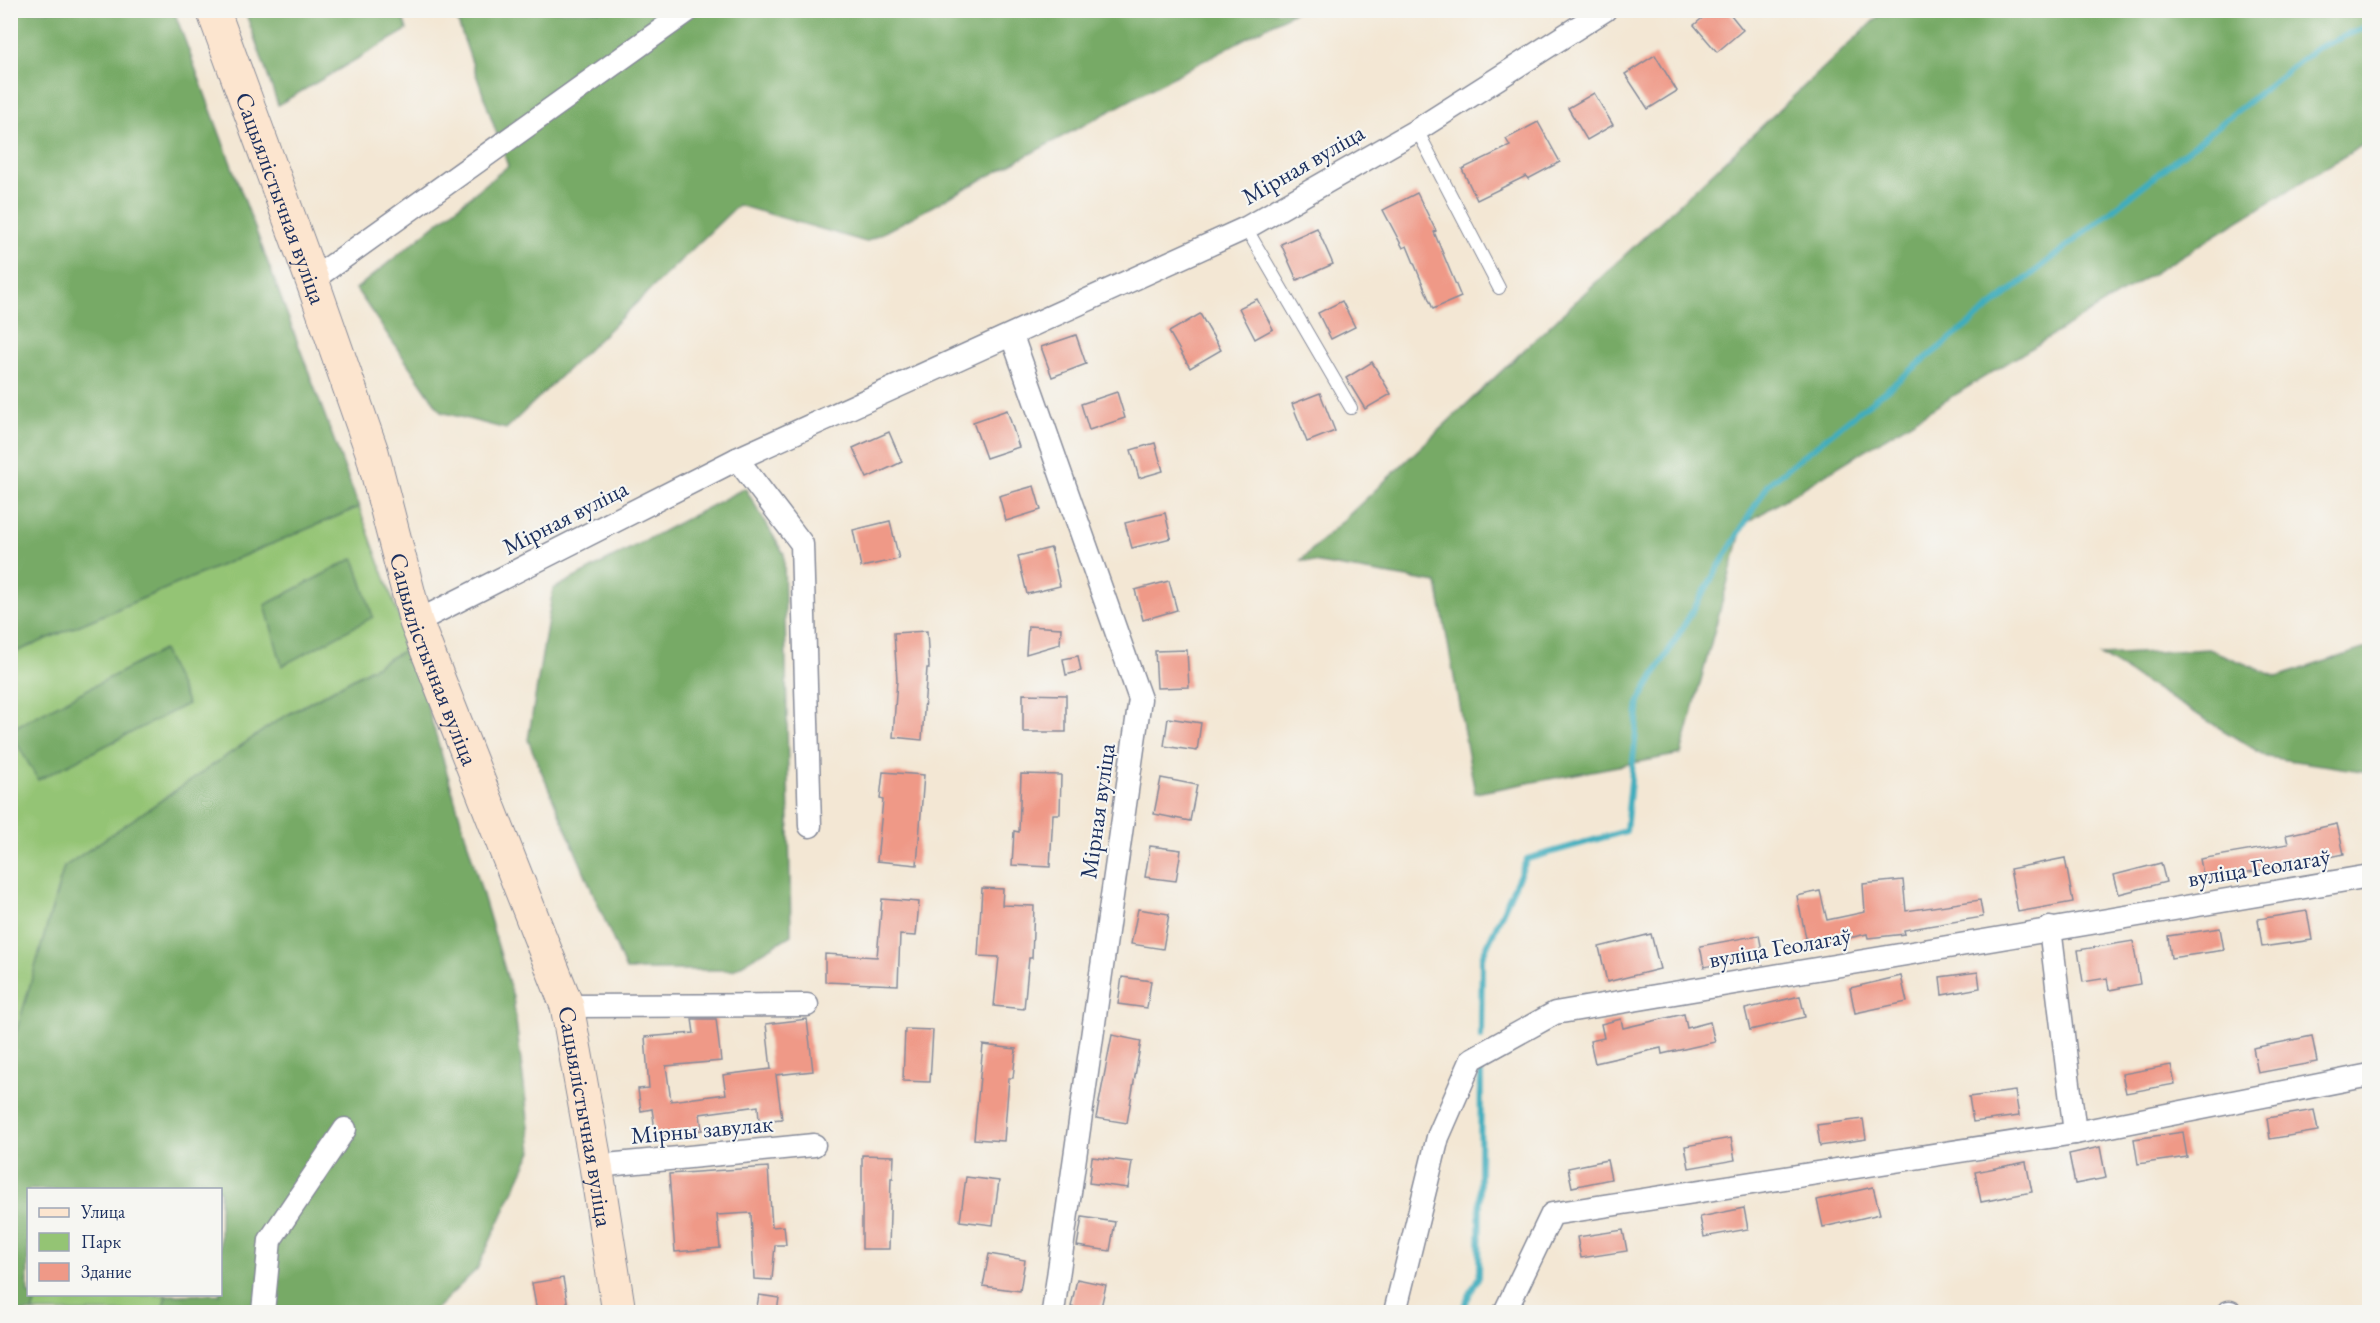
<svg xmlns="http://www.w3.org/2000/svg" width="2380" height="1323" font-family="'EB Garamond',serif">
  <rect width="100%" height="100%" fill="#f6f6f2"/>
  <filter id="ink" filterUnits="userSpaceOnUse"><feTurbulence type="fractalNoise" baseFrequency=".0167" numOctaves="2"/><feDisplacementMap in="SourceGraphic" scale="12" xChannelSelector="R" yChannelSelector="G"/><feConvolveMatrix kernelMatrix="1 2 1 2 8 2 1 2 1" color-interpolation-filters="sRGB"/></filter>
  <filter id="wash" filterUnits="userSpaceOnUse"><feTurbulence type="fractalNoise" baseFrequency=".008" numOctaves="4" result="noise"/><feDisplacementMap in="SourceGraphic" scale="24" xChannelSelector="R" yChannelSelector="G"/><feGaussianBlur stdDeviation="1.35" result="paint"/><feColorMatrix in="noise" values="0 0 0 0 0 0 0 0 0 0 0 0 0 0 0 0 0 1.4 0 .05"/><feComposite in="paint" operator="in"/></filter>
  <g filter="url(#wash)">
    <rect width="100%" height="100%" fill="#f3e7d4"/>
    <g fill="#94c474" stroke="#587a69" stroke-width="1.5">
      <polygon points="359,507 410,647 280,719 64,867 11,1054 10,654"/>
      <polygon points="38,1295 166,1295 162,1312 32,1312"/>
    </g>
    <g fill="#7a6" stroke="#496c62" stroke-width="1.5">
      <polygon points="10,11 174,11 359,507 11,654"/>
      <polygon points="245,11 401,11 407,30 278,105"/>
      <polygon points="454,11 1296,11 866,242 738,205 506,429 441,412 356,289 508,166"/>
      <polygon points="1884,11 2369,11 2369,141 1743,525 1681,754 1475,793 1437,583 1301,560"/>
      <polygon points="745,488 784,554 791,935 733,970 626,970 528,740 553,589"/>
      <polygon points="354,558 373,617 282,666 265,605"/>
      <polygon points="410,647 513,997 532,1151 477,1269 433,1312 162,1312 166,1295 220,1294 220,1190 28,1190 28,1294 38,1295 32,1312 11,1312 10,1054 64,867 280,719"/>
      <polygon points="2369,647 2369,772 2267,757 2100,655 2209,649 2277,677"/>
      <polygon points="163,650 188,704 38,780 11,733 11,729"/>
    </g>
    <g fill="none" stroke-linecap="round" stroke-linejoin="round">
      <g stroke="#40adbd" stroke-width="6">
        <polyline points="1481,1037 1482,957 1527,859 1626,831 1639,701 1768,484 2315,49 2370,25"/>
        <polyline points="1461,1312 1479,1276 1481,1073"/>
      </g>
    </g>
    <g id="blocks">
      <g fill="#ef9987">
        <polygon points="1712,10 1727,10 1743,30 1717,52 1694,25"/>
        <polygon points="1655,55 1677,91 1648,109 1625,74"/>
        <polygon points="1594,93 1613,125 1587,140 1568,108"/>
        <polygon points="1538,122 1560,162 1528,179 1526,176 1477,200 1462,169 1510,146 1506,139"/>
        <polygon points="1417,193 1436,231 1434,232 1461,297 1433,309 1407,246 1403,248 1383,210"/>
        <polygon points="1317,228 1333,264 1297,280 1281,244"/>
        <polygon points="1257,299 1273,329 1255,339 1239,308"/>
        <polygon points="1342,301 1355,327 1331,339 1318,313"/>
        <polygon points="1200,314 1221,350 1190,368 1169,332"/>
        <polygon points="1076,335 1086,364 1052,377 1041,347"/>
        <polygon points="1372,362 1391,394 1365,409 1346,378"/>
        <polygon points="1117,392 1125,418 1089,430 1081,404"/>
        <polygon points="1320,393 1335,431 1307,442 1292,404"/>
        <polygon points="1007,410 1019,447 986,458 973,422"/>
        <polygon points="889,432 902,462 867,478 853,448"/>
        <polygon points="1155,443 1163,471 1139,478 1131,450"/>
        <polygon points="1034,486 1041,510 1006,521 999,496"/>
        <polygon points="1165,513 1171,538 1132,548 1125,523"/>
        <polygon points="890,521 899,559 861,567 853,530"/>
        <polygon points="1051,548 1060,586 1027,594 1018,556"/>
        <polygon points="1169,581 1177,610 1143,620 1135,590"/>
        <polygon points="1028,626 1061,628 1060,644 1026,654"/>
        <polygon points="927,631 929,668 927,668 922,740 893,737 897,680 894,633"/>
        <polygon points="1187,650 1189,687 1157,688 1155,651"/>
        <polygon points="1078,656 1081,671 1066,675 1063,659"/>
        <polygon points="1023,694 1066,695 1066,732 1023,732"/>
        <polygon points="1168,718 1201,723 1197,751 1164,746"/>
        <polygon points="883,772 924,775 917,865 877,861 883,800 880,799"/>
        <polygon points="1021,774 1061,775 1060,814 1053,814 1050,867 1012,865 1014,831 1019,832"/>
        <polygon points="1161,778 1197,785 1190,821 1154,814"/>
        <polygon points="2337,824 2344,854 2293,865 2204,879 2200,859 2288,844 2286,835"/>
        <polygon points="1150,846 1181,850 1176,881 1145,877"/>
        <polygon points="2065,858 2073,902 2018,912 2010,869"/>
        <polygon points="2161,863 2166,882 2119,894 2114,875"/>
        <polygon points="1903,880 1906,911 1980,900 1983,917 1904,930 1905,934 1868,938 1867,934 1808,947 1797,896 1820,891 1827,920 1865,912 1863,884"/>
        <polygon points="982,888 1003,889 1002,905 1034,906 1032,958 1029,958 1024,1009 994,1006 999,957 978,956"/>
        <polygon points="882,899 919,902 916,936 900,935 898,985 825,982 825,954 877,957"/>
        <polygon points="1138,909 1169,914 1163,949 1131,944"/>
        <polygon points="2307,911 2312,940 2262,947 2258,919"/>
        <polygon points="2220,928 2224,950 2171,958 2168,936"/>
        <polygon points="1651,934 1660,969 1607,982 1599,947"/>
        <polygon points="1759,935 1763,956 1704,967 1700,946"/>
        <polygon points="2133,941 2140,984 2109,990 2107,978 2083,982 2078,950"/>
        <polygon points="1978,972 1980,988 1942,995 1940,977"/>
        <polygon points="1901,976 1907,1002 1855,1013 1850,988"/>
        <polygon points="1122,977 1151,981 1147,1008 1118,1004"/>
        <polygon points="1800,996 1805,1017 1750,1030 1745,1009"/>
        <polygon points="1684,1014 1687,1028 1710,1022 1715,1042 1662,1054 1661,1048 1595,1063 1590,1041 1604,1038 1601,1024 1621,1019 1623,1028"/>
        <polygon points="692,1019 716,1019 721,1061 666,1066 671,1101 726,1094 723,1075 771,1069 766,1024 807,1019 813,1071 776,1075 782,1119 759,1121 758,1106 700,1114 702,1130 656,1137 652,1109 641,1111 638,1089 649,1088 645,1037 694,1033"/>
        <polygon points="905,1029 933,1030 930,1082 903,1081"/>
        <polygon points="1112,1035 1141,1041 1127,1123 1096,1118"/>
        <polygon points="2312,1036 2317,1062 2258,1073 2253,1048"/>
        <polygon points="983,1045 1016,1049 1013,1078 1009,1078 1004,1141 974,1139"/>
        <polygon points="2171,1065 2175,1084 2126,1093 2122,1074"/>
        <polygon points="2015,1091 2019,1116 1973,1122 1969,1097"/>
        <polygon points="2314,1110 2318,1131 2270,1139 2267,1118"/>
        <polygon points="1863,1119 1866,1139 1820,1146 1817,1125"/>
        <polygon points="2183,1132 2187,1157 2138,1164 2134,1139"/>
        <polygon points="1731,1138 1735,1160 1689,1168 1685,1146"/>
        <polygon points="2100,1147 2106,1178 2075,1184 2069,1154"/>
        <polygon points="862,1155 894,1156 893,1178 891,1178 889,1249 862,1249"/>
        <polygon points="1092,1157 1132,1162 1128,1188 1089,1183"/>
        <polygon points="1607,1160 1611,1179 1572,1187 1568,1168"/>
        <polygon points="2026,1162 2032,1192 1981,1202 1975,1172"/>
        <polygon points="768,1167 772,1227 784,1226 786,1245 775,1245 772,1280 754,1279 751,1213 717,1215 720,1248 675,1252 669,1174"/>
        <polygon points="966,1177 999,1181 993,1225 960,1221"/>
        <polygon points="1873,1187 1880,1214 1823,1227 1817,1200"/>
        <polygon points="1744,1208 1748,1229 1704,1237 1700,1217"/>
        <polygon points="1082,1217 1115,1222 1110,1251 1077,1246"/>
        <polygon points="1623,1230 1627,1251 1581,1258 1577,1237"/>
        <polygon points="989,1254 1025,1260 1020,1291 983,1286"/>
        <polygon points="563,1278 569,1312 537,1312 532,1283"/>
        <polygon points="1077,1279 1106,1285 1100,1312 1071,1307"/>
        <polygon points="759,1295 779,1298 777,1312 756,1312"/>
      </g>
    </g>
  </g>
  <g filter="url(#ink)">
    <use href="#blocks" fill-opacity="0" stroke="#878b99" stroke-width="1.5"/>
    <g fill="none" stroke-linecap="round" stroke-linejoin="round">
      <defs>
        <g id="lane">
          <polyline points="1417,130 1499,288"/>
          <polyline points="1246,228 1351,408"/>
        </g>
        <g id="street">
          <polyline points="312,280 689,10"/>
          <polyline points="1012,336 1140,699 1053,1312"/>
          <polyline points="737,459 802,544 810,826"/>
          <polyline points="416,622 737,459 1246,228 1417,130 1605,10"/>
          <polyline points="2050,928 2075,1133"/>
          <polyline points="567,1006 807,1005"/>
          <polyline points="596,1166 814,1145"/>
          <polyline points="263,1312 270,1240 345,1129"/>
          <polyline points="1395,1312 1438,1137 1472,1059 1555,1013 2370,876"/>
          <polyline points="1505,1312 1552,1214 2075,1133 2370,1075"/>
          <polyline points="2229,1312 2230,1312"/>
        </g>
        <g id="secondary">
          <path id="s1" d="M213,10l99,270 60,172 44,170 151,384 29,160 23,146"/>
        </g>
      </defs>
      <use href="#lane" stroke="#878b99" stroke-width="14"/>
      <use href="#street" stroke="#878b99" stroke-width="25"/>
      <use href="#secondary" stroke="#878b99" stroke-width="35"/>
      <use href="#lane" stroke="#fff" stroke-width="12"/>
      <use href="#street" stroke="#fff" stroke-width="22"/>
      <use href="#secondary" stroke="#fce5cf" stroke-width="33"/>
    </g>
  </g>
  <g text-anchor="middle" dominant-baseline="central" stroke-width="4.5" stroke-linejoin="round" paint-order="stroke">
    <g font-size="24" fill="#1b2f5e" stroke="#f6f6f2">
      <text transform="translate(1303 164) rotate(-30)">Мірная вуліца</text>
      <text stroke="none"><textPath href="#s1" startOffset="200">Сацыялістычная вуліца</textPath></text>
      <text transform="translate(565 517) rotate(-27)">Мірная вуліца</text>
      <text stroke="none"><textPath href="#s1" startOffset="686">Сацыялістычная вуліца</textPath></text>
      <text transform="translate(1097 811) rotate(-82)">Мірная вуліца</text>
      <text transform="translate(2259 867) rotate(-9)">вуліца Геолагаў</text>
      <text transform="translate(1780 947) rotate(-10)">вуліца Геолагаў</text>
      <text stroke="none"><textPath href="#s1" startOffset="1170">Сацыялістычная вуліца</textPath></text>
      <text transform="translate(702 1129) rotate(-5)">Мірны завулак</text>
    </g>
  </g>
  <rect width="2380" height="1323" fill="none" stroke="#f6f6f2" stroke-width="36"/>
  <rect x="27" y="1188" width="195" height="108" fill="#f6f6f2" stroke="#9ea6b7" stroke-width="1.5"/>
  <rect x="39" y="1208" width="30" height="9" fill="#fce5cf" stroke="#9ea6b7" stroke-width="1.5"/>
  <text x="81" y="1218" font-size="18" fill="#1b2f5e">Улица</text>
  <rect x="39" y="1233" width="30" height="18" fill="#94c474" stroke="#9ea6b7" stroke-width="1.5"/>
  <text x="81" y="1248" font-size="18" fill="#1b2f5e">Парк</text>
  <rect x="39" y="1263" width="30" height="18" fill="#ef9987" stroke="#9ea6b7" stroke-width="1.5"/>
  <text x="81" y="1278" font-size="18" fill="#1b2f5e">Здание</text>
</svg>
